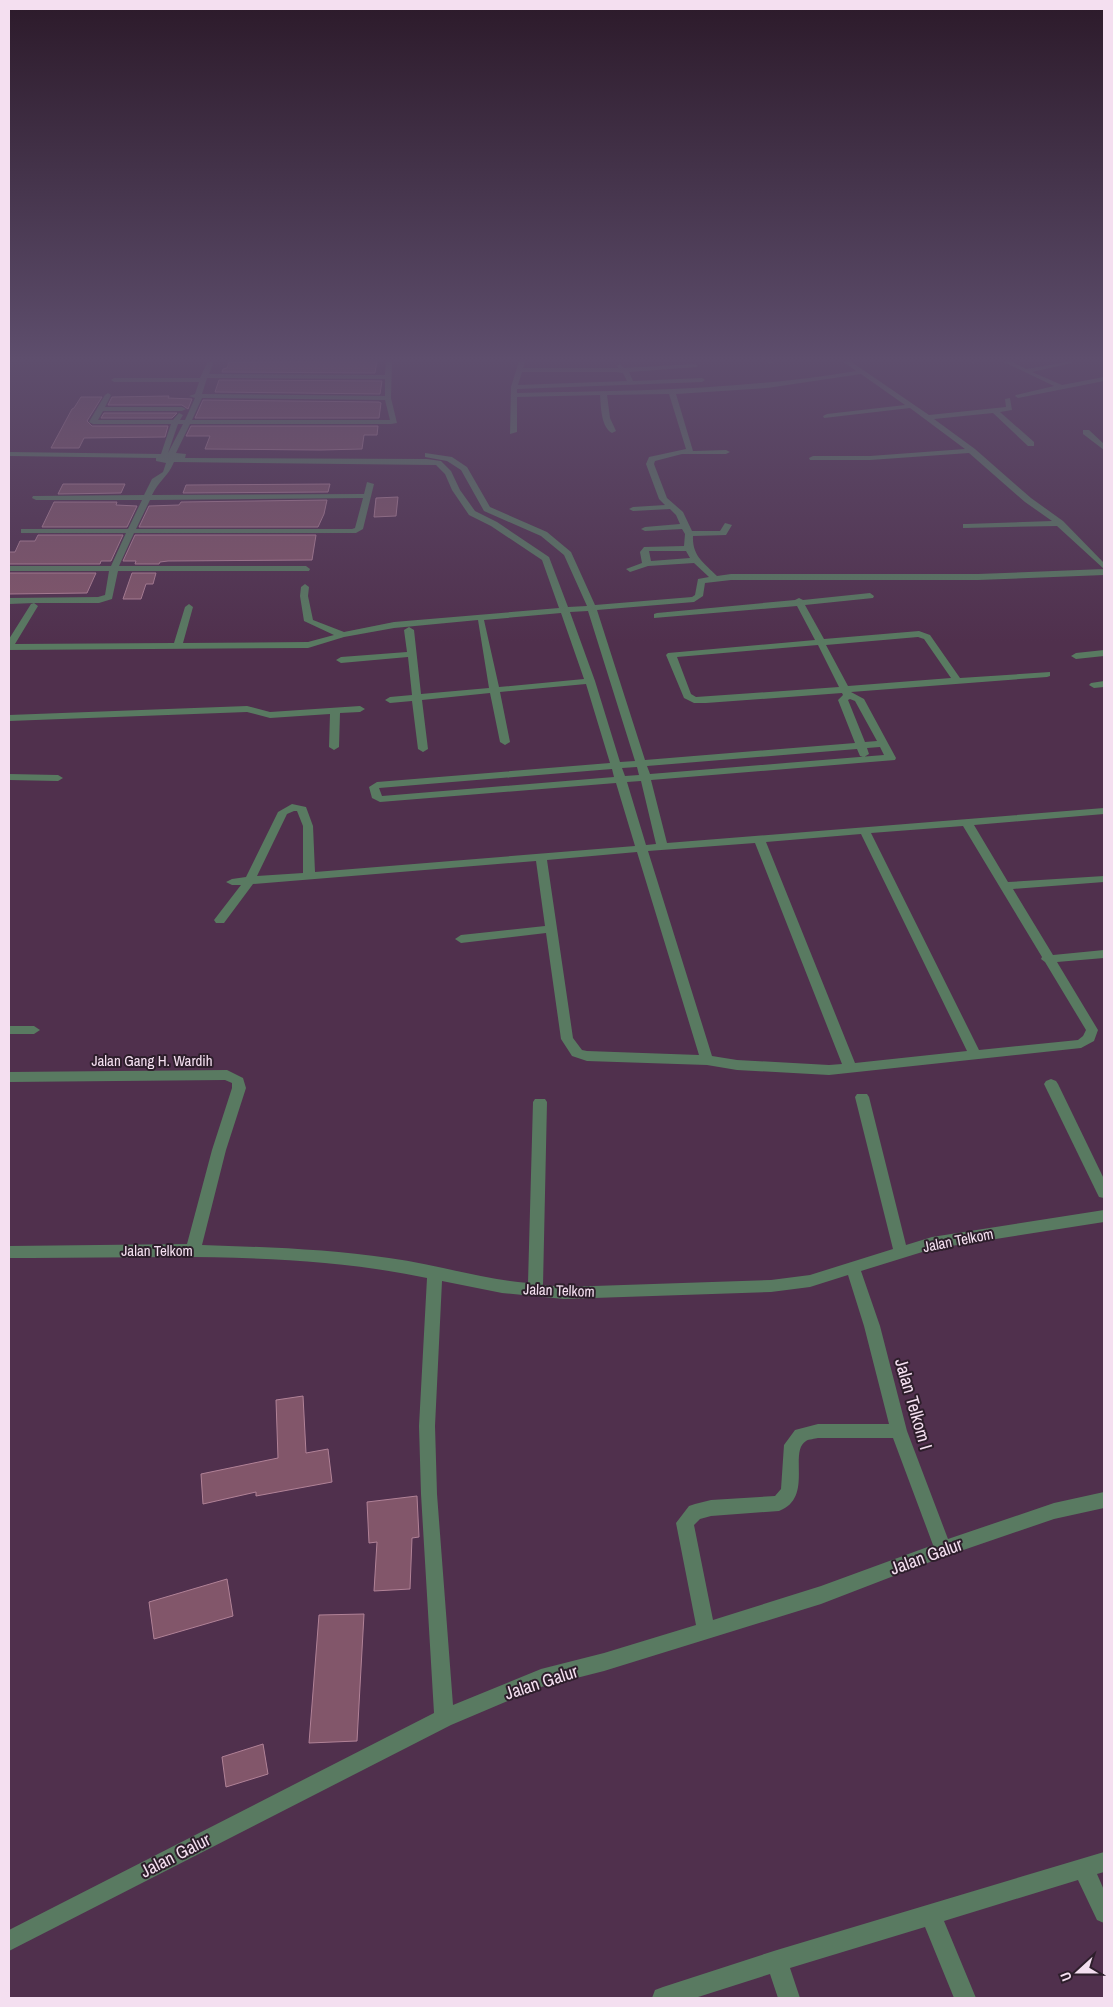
<svg xmlns="http://www.w3.org/2000/svg" width="1113" height="2007" font-family="'Archivo Narrow',sans-serif">
  <rect width="100%" height="100%" fill="#50304d"/>
  <g fill="#82566a" stroke="#b18297">
    <polygon points="377,361 375,373 222,372 223,369 227,368 229,362"/>
    <polygon points="219,380 382,381 380,394 215,392"/>
    <polygon points="169,396 168,398 192,399 188,409 182,405 108,405 112,397"/>
    <polygon points="81,397 102,397 87,421 92,426 168,426 165,437 84,438 79,448 51,448 72,409 74,408"/>
    <polygon points="203,400 379,402 381,403 379,418 195,418"/>
    <polygon points="104,413 177,413 172,418 101,418"/>
    <polygon points="191,426 378,426 377,435 364,435 362,449 321,450 205,449 210,436 186,436"/>
    <polygon points="63,484 125,484 121,493 58,494"/>
    <polygon points="330,484 328,492 183,493 186,485"/>
    <polygon points="398,497 396,516 374,517 376,498"/>
    <polygon points="327,500 324,514 318,527 139,527 149,506 179,505 181,502"/>
    <polygon points="54,502 117,502 116,505 137,506 127,527 42,527"/>
    <polygon points="38,535 123,535 111,561 101,561 100,564 9,564 9,552 15,552 20,541 35,541"/>
    <polygon points="135,535 316,535 312,560 168,561 160,562 159,564 135,564 136,561 123,561"/>
    <polygon points="9,573 96,573 87,593 9,594"/>
    <polygon points="132,573 156,573 153,584 146,584 141,599 123,599"/>
    <polygon points="303,1396 306,1453 328,1449 332,1482 256,1496 256,1492 203,1504 201,1474 278,1458 276,1400"/>
    <polygon points="417,1496 419,1537 412,1538 410,1589 374,1591 377,1542 369,1543 367,1502"/>
    <polygon points="227,1579 233,1616 154,1639 149,1602"/>
    <polygon points="364,1614 357,1741 309,1743 319,1615"/>
    <polygon points="263,1744 268,1774 226,1787 222,1757"/>
  </g>
  <g fill="none" stroke-linecap="round" stroke-linejoin="round">
    <g fill="#597a61" fill-rule="evenodd">
      <path d="M208,361h6l-5,13 176,1 1,-14h6l-1,37 6,25 -6,1h-201l-14,29 10,1 -1,4 242,1 14,2 10,10 9,19 15,21 22,11 52,35 19,50 19,-1 -23,-51 -23,-19 -57,-25 -23,-41 -14,-9 -22,-4v-4l27,4 15,10 23,40 57,25 24,20 24,53 97,-8 3,-2 3,-16 11,-2 -15,-14 -46,3 -18,6 -4,-3 16,-6 -2,-11 4,-5 40,-1 1,-12 -3,-5 -37,2 -4,-2 4,-2 35,-3 -4,-9 -6,-6 -37,2 -4,-2 4,-2 32,-2 -6,-6 -13,-35 3,-7 37,-8 -17,-55 -62,1 3,23 6,13 -4,2c-11,-6 -11,-26 -12,-38l-83,2v35l-7,2 1,-47 8,-26 6,1 -2,6h95l-1,-2 3,-2 4,4 71,-4 3,2 -1,1 -68,5 4,9 69,-3 3,2 -3,2 -185,7v4c115,-2 225,-3 339,-22l-14,-10h8l79,54 77,-8 -1,-8 5,-1 2,12 -12,2 34,30v4h-6l-35,-33 -59,6 41,30 56,49 32,23 41,42v12l-126,5h-247l-26,3 -2,13 -9,6 -97,8 48,150 210,-17 -17,-43 5,-5 -1,-2 -136,10h-12l-10,-5 -18,-43 2,-2 147,-13 -18,-34 -143,12v-4l3,-1 138,-13 4,-2 4,2 67,-7 4,3 -1,2 -68,7 19,34 95,-8 11,4 30,43 90,-6v4l-3,1 -196,15 13,7 32,59 -1,2 -244,20 16,63 437,-35v6l-130,11 34,57 96,-6v6l-91,7 40,66 51,-5v8l-47,4 41,68 -4,11 -13,7 -252,27 -92,-5 -30,-5 -120,-4 -15,-5 -11,-17 -15,-106 -85,10 -6,-4 6,-4 84,-9 -9,-65 -283,23 -29,39h-8l-2,-3 27,-35h-9l-6,-3 6,-3 14,-2 32,-65 14,-8 14,3 7,19 2,46 320,-26 -19,-63 -236,19 -8,-4 -3,-11 8,-5 233,-19 -24,-79 -86,8 10,50 -5,3 -5,-3 -10,-49 -68,7 6,49 -5,3 -5,-3 -6,-48 -22,2 -5,-3 5,-3 22,-2 -4,-38 -67,6 -5,-3 5,-3 66,-5 -3,-22 5,-3 5,3 7,64 68,-6 -11,-68 -84,8 -50,9 -36,11 -299,2v-11l22,-35 3,-1 -25,1v-6l89,-1 7,-2 4,-24h-100v-5h102l15,-33h-105v-4h107l14,-29h-106l-4,-2 1,-2 111,-1 8,-16 11,-7 3,-9 -10,-2v-3l-147,-2v-4l152,2 10,-30h-78l-4,-2 16,-27 3,-2 3,2 -6,12h77l4,2 -4,2h-79l-5,9h75l6,-7 4,2 -3,5h5l10,-22 -6,-2 6,-2 4,-12h-85l-3,-2 3,-2h86zM522,372h94l7,1 4,8 -109,4zM861,374l44,31 -78,9 -4,2 1,2 86,-10 55,41 -95,7h-57l-4,2 1,2h60l99,-7 56,49 27,19 -86,3h-3v4l94,-2 47,43 -126,5h-247l-14,2c-13,-13 -25,-20 -24,-40l33,-1 6,-10 -7,-2 -5,8h-28l-9,-19 -16,-14 -13,-34 1,-3 27,-7h44l4,-2 -4,-2 -33,1 -17,-57 91,-6zM207,378l178,1v17l-183,-2zM202,398l183,2 5,20h-198zM178,424h5l-15,29zM174,462l262,3 9,9 7,16 17,25 22,11 51,34 17,48 -165,14 -50,10 -31,-12 -5,-24 1,-9 -4,-3 -4,3 -1,9 4,25 30,14 -26,7 -125,1 10,-36 -4,-3 -4,3 -11,36 -159,1 23,-38 -4,-3h65l13,-4 6,-28h191l1,-2 -4,-3h-187l15,-33h222l7,-4 11,-45 -7,-2 -3,12 -212,1c7,-15 16,-18 22,-33zM363,498l-8,30 -3,1h-216l14,-29zM649,551h37l4,7 -39,3zM588,611l47,150 -15,1 -25,-81 -25,-69zM561,613l23,66 -85,8 -15,-67zM918,637l6,2 27,39 -103,8 -22,-41zM818,645l21,42 -143,10 -5,-3 -14,-37zM850,699l5,2 22,40 -12,1 -17,-42zM880,747l4,8 -234,19 -3,-8 210,-17 3,7 4,1 5,-3 -2,-6zM637,767l2,8 -14,1 -3,-8zM612,769l2,8 -232,19 -3,-8zM641,781l15,63 -10,1 -19,-63zM294,811h3l6,15v47l-46,3 30,-62zM963,826l79,131 -1,2 4,3 41,68 -3,6 -5,4 -99,10 -108,-217zM861,834l106,217 -112,12 -89,-221zM755,843l87,221 -13,1 -92,-5 -25,-4 -64,-205zM637,852l62,203 -112,-4 -5,-1 -9,-12 -26,-178z"/>
      <polygon points="767,361 773,361 773,362 770,364"/>
      <polygon points="969,361 976,361 973,363"/>
      <polygon points="1002,361 1011,361 1026,369 1073,361 1072,363 1032,372 1062,385 1104,377 1104,381 1018,398 1015,396 1016,395 1054,386"/>
      <polygon points="1083,430 1089,430 1104,444 1104,450 1083,434"/>
      <polygon points="1104,650 1104,656 1076,659 1071,656 1076,653"/>
      <polygon points="1104,681 1104,687 1094,688 1089,685 1091,683"/>
      <polygon points="247,706 270,712 360,706 365,709 360,712 340,713 339,747 334,750 329,747 330,714 270,718 247,712 9,721 9,715"/>
      <polygon points="9,774 58,775 63,778 58,781 9,780"/>
      <polygon points="9,1026 34,1026 40,1030 34,1034 9,1034"/>
      <path d="M227,1070l16,8 3,10 -20,62 -24,95c62,2 125,4 187,13 46,6 91,21 139,25l5,-181 2,-3h10l2,3 -4,183 21,2 207,-7 39,-5 83,-26 -38,-152 2,-3h10l2,3 37,148 26,-8 172,-27v12l-172,27 -71,22 19,55 27,105 41,108 106,-36 50,-11v16l-50,11 -111,38 -122,47 -217,67 -63,16 -90,38 -442,226v-21l425,-217 -13,-219 -2,-68 8,-148c-138,-29 -278,-19 -418,-20v-12l178,-2 25,-94 20,-62v-5l-7,-3 -216,2v-10zM848,1275l16,51 25,98h-71l-23,6 -11,15 -3,44 -6,7 -64,4 -16,4 -6,2 -13,17 20,102 -92,28 -63,16 -88,36 -16,-211 -2,-68 7,-145 60,12 62,6 207,-7 39,-5zM818,1438h75l40,107 -112,41 -108,34 -19,-95 6,-6 11,-3 68,-5c35,-13 9,-59 27,-70 3,-2 9,-2 12,-3z"/>
      <polygon points="1051,1079 1056,1081 1058,1084 1104,1179 1104,1198 1099,1197 1097,1193 1044,1084 1046,1081"/>
      <polygon points="1104,1852 1104,1872 1097,1874 1104,1890 1104,1923 1097,1920 1078,1880 944,1921 976,1998 954,1998 925,1927 790,1968 800,1998 778,1998 770,1974 695,1998 652,1998 655,1990 663,1987 777,1950"/>
    </g>
  </g>
  <linearGradient id="sky" x2="0" y2="1"><stop stop-color="#2c1a2a"/><stop offset="0.56" stop-color="#5e4e6d"/><stop offset="1" stop-color="#5e4e6d" stop-opacity="0"/></linearGradient>
  <rect width="1113" height="642" fill="url(#sky)"/>
  <g text-anchor="middle" dominant-baseline="central" stroke-width="4" stroke-linejoin="round" paint-order="stroke">
    <g font-size="15" fill="#f4dff0" stroke="#2d1e2b">
      <text x="152" y="1060">Jalan Gang H. Wardih</text>
      <text transform="translate(958 1240) rotate(-11)">Jalan Telkom</text>
      <text x="157" y="1250">Jalan Telkom</text>
      <text transform="translate(559 1290) rotate(2)">Jalan Telkom</text>
    </g>
    <g font-size="18" fill="#f4dff0" stroke="#2d1e2b">
      <text transform="translate(914 1404) rotate(74)">Jalan Telkom I</text>
      <text transform="translate(926 1556) rotate(-20)">Jalan Galur</text>
      <text transform="translate(541 1682) rotate(-18)">Jalan Galur</text>
      <text transform="translate(175 1855) rotate(-27)">Jalan Galur</text>
    </g>
  </g>
  <rect width="1113" height="2007" fill="none" stroke="#f4dff0" stroke-width="20"/>
  <g transform="translate(1078 1972) rotate(249)" stroke="#2d1e2b" stroke-width="4" paint-order="stroke">
  <path d="M0-4L9 19L0 12L-9 19Z" fill="#f4dff0"/>
  <text y="-8" font-size="14" font-weight="bold" text-anchor="middle" fill="#f4dff0">U</text>
  </g>
</svg>
